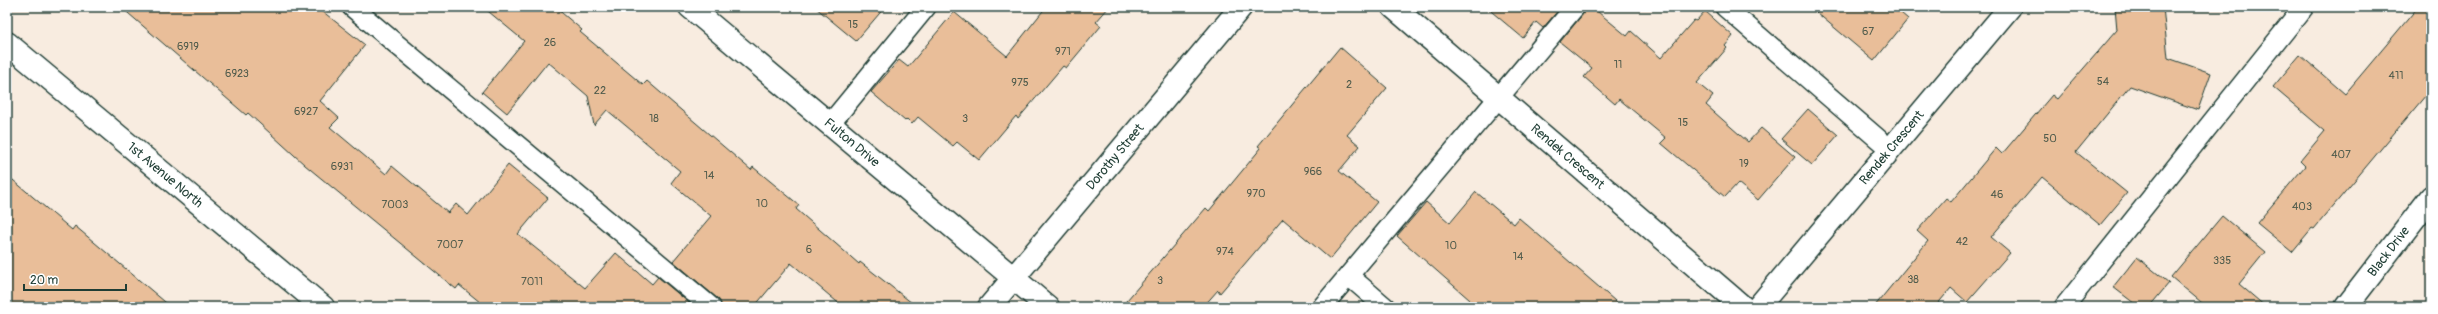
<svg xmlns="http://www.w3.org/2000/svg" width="2438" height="314" font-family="Pangolin,sans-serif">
  <rect width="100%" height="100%" fill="#f8ece0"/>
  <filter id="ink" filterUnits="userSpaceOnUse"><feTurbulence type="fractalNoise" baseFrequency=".025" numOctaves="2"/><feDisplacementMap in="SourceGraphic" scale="8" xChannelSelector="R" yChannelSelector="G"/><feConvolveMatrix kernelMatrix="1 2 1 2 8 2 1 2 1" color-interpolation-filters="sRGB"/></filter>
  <g filter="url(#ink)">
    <g fill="#e9be99" stroke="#1f3d34">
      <polygon points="121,7 317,7 365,45 320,101 339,118 330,127 386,174 392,166 448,213 456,204 468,215 508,165 548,198 518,234 585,288 616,253 652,284 658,277 694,307 486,307 459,285 456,289 305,165 248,113 246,115"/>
      <polygon points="483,7 555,7 582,30 580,32 643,85 647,81 751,170 753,167 799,205 796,209 859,264 860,262 917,307 843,307 791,263 754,307 722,307 718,299 673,261 711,216 671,183 680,171 607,110 594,125 588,96 548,62 507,113 482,92 524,41"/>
      <polygon points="815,7 885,7 856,41"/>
      <polygon points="1046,7 1109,7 1096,22 1101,26 1066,68 1063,66 1018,119 1016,116 979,160 957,142 953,146 918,117 912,124 907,119 905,121 871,92 899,60 908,67 954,12 1007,56"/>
      <polygon points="1486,7 1561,7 1543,28 1536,22 1523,38"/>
      <polygon points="1586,7 1592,7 1627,36 1631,31 1661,58 1694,20 1696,21 1705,11 1733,36 1725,46 1727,48 1697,83 1713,96 1706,105 1748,142 1761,128 1795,157 1758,200 1738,183 1725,197 1661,143 1666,138 1619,99 1615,104 1584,77 1592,68 1560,42 1583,14"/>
      <polygon points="1810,7 1894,7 1908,19 1874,61"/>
      <polygon points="2115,7 2163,7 2168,58 2211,73 2198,110 2130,86 2076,152 2127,193 2100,225 2042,177 1991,237 2010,253 1967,302 1951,288 1935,307 1874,307 1928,241 1917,231 1946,198 1951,202 1996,148 2002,154 2052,95 2057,99 2117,30"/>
      <polygon points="2418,7 2431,7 2431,89 2314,229 2312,228 2292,252 2257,223 2305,166 2300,161 2325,131 2273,87 2300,55 2345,94"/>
      <polygon points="1340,47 1387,88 1347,135 1360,146 1339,171 1377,202 1330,259 1283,219 1220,293 1218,290 1203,307 1121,307 1206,208 1209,211 1261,148 1258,146"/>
      <polygon points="1808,109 1838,135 1812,165 1781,139"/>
      <polygon points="7,175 72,230 75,226 171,307 7,307"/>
      <polygon points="1476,192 1514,224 1519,218 1622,307 1478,307 1397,236 1426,202 1450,223"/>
      <polygon points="2222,216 2265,252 2239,284 2266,307 2207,307 2171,277"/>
      <polygon points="2137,257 2169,283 2149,307 2139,307 2113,287"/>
    </g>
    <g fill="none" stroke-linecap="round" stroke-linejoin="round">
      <defs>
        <g id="lane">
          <polyline points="352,7 711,307"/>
          <polyline points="1725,7 1891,150"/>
          <polyline points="830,124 926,7"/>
          <polyline points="1349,276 1385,307"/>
          <polyline points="1322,307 1575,7"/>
          <polyline points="2064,307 2304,7"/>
        </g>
        <g id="street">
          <path id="s1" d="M690,7l358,300"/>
          <path id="s2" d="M1393,7l350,300"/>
          <path id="s3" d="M1758,307l252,-300"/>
          <path id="s4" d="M2346,307l85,-110"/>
        </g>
        <g id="secondary">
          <path id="s5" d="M7,43l316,264"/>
          <path id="s6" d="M989,307l252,-300"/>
        </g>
      </defs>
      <use href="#lane" stroke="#1f3d34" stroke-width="22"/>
      <use href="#street" stroke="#1f3d34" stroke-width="25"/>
      <use href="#secondary" stroke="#1f3d34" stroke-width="25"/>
      <use href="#lane" stroke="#fff" stroke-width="19"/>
      <use href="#street" stroke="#fff" stroke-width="22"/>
      <use href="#secondary" stroke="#fff" stroke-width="22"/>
    </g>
  </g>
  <g text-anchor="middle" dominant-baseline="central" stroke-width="4" stroke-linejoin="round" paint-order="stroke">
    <g font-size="11" fill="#525d4d">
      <text x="853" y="24">15</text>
      <text x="1868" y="31">67</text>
      <text x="550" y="42">26</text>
      <text x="188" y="46">6919</text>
      <text x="1063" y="51">971</text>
      <text x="1618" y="64">11</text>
      <text x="237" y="73">6923</text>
      <text x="2396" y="75">411</text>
      <text x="2103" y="81">54</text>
      <text x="1020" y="82">975</text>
      <text x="1349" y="84">2</text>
      <text x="600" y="90">22</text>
      <text x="306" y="111">6927</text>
      <text x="654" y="118">18</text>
      <text x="965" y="118">3</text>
      <text x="1683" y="122">15</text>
      <text x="2050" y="138">50</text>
      <text x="2341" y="154">407</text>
      <text x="1744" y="163">19</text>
      <text x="342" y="166">6931</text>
      <text x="1313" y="171">966</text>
      <text x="709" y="175">14</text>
      <text x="1256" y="193">970</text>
      <text x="1997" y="194">46</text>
      <text x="762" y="203">10</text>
      <text x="395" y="204">7003</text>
      <text x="2302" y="206">403</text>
      <text x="1962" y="241">42</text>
      <text x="450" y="244">7007</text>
      <text x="1451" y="245">10</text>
      <text x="809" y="249">6</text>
      <text x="1225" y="251">974</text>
      <text x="1518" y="256">14</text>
      <text x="2222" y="260">335</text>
      <text x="1913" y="279">38</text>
      <text x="1160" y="280">3</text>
      <text x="532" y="281">7011</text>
    </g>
    <g font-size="13" fill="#1f3d34" stroke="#fff">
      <text stroke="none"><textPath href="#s1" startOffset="211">Fulton Drive</textPath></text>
      <text stroke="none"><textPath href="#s3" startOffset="208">Rendek Crescent</textPath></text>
      <text stroke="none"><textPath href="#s2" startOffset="230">Rendek Crescent</textPath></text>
      <text stroke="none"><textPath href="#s6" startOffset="196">Dorothy Street</textPath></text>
      <text stroke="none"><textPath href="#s5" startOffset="206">1st Avenue North</textPath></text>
      <text stroke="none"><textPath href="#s4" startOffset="70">Black Drive</textPath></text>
    </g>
  </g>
  <rect width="2438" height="314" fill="none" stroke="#fff" stroke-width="24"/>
  <rect x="12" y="12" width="2414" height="290" fill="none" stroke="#1f3d34" stroke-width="1.5" filter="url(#ink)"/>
  <path d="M24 284v6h102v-6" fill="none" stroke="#1f3d34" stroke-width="2"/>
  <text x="30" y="284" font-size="12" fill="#1f3d34" stroke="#ffffff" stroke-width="3" paint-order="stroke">20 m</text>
</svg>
